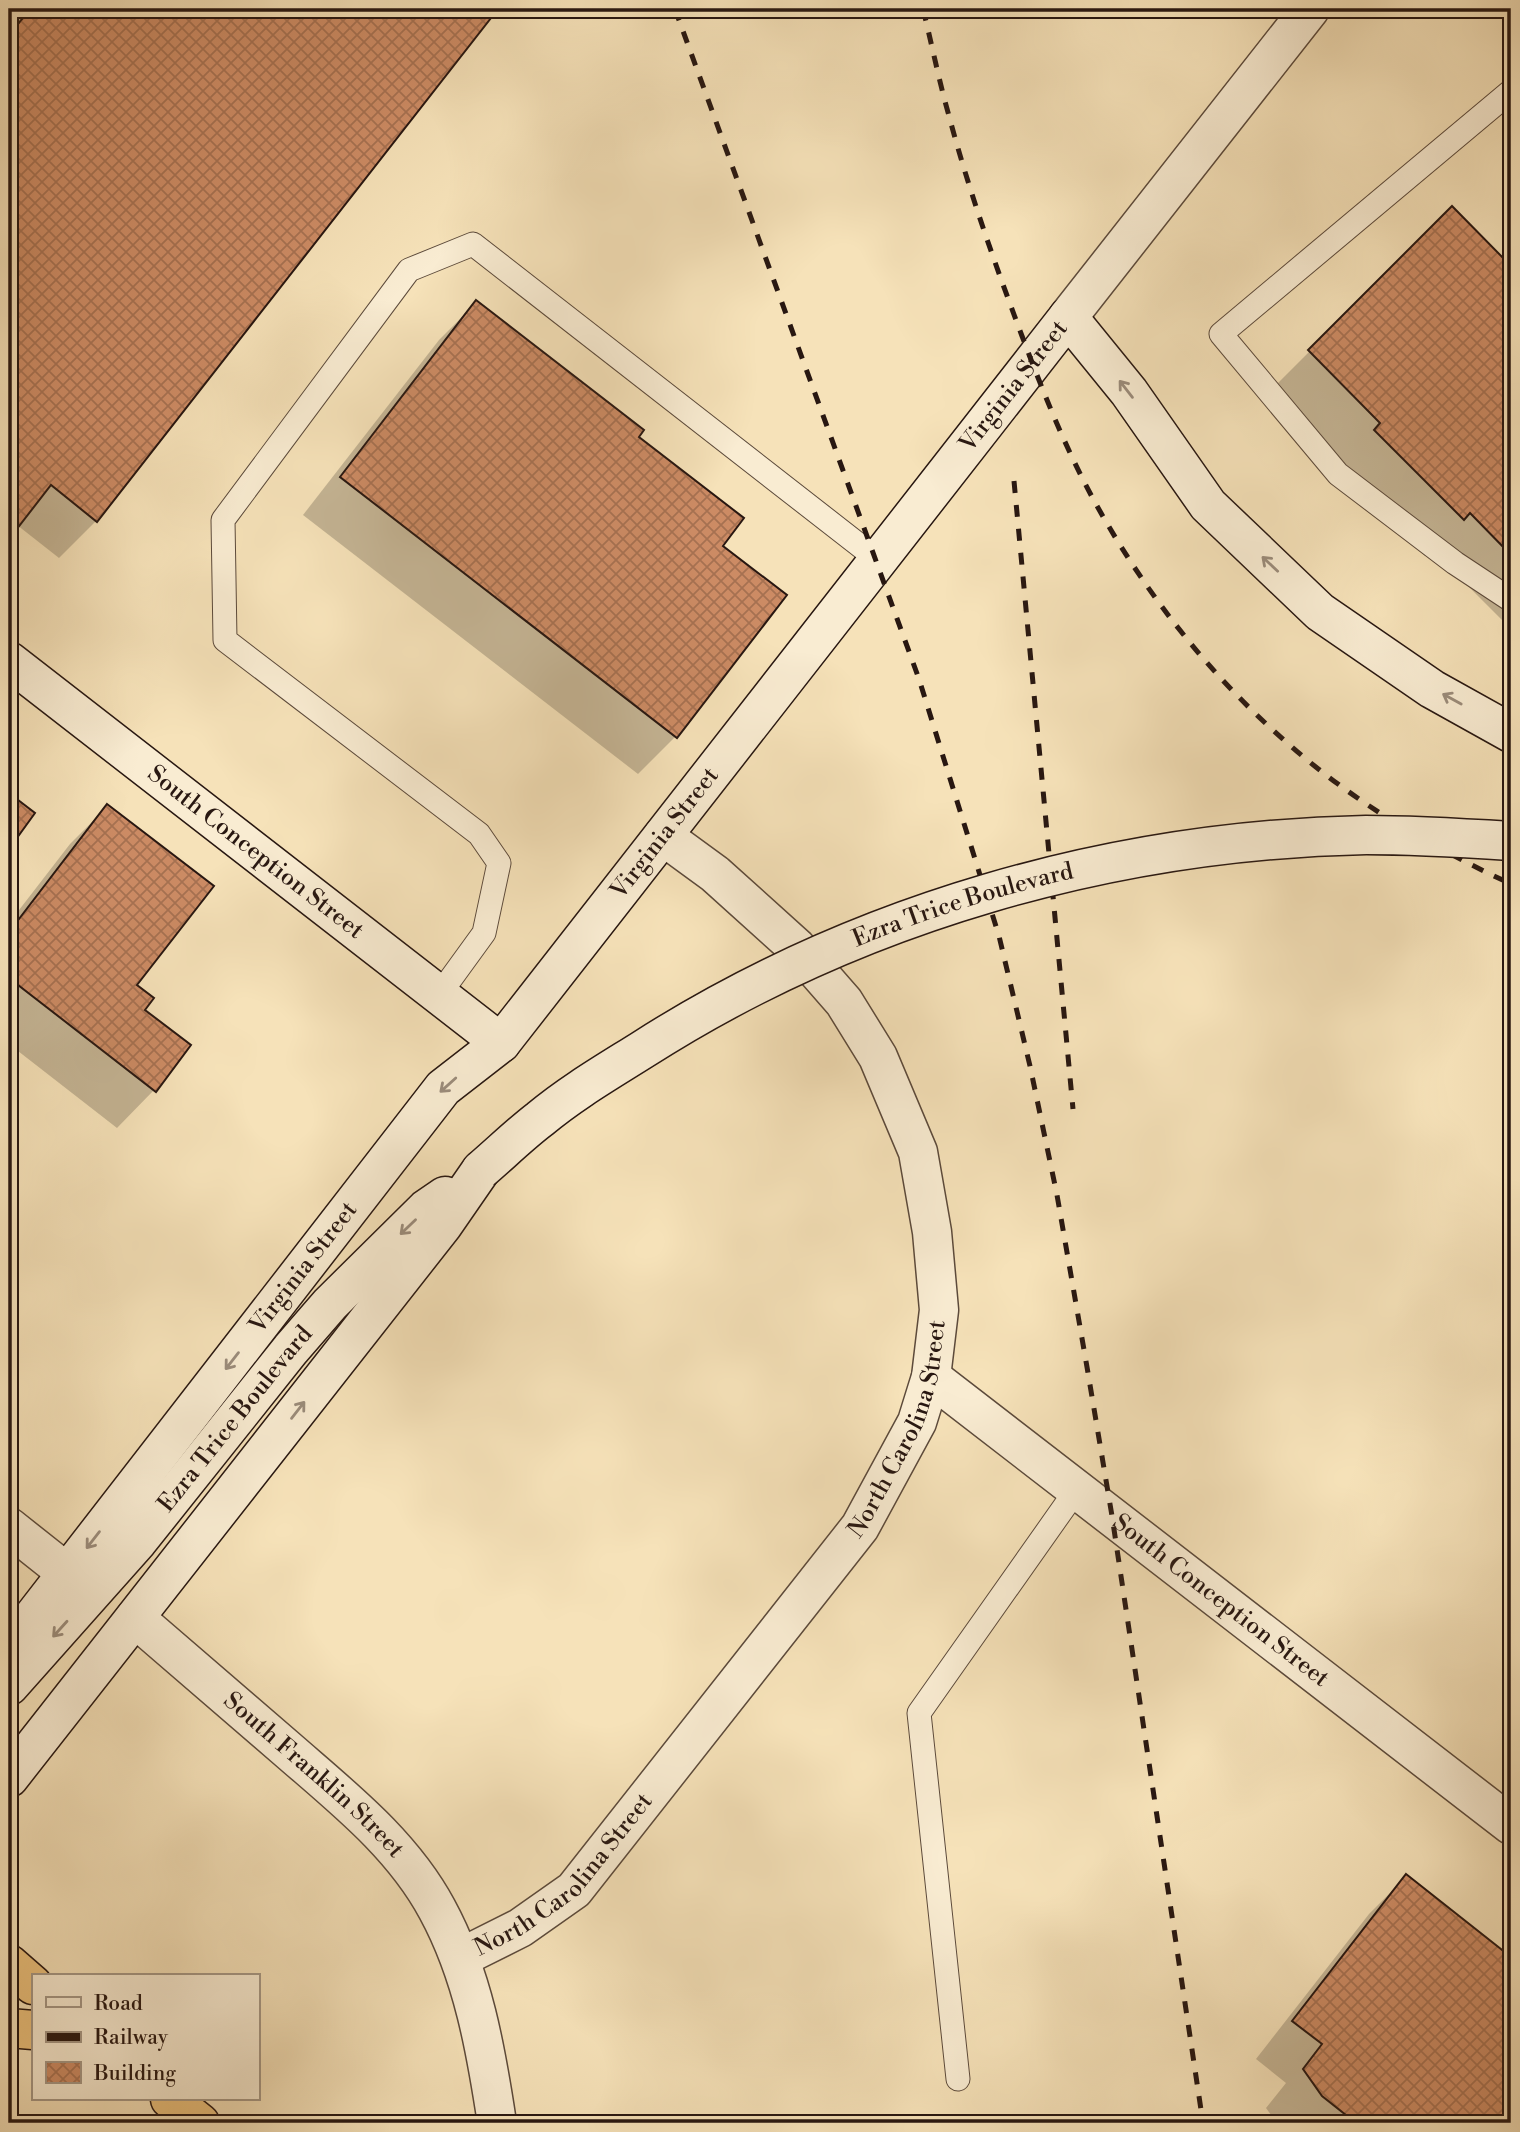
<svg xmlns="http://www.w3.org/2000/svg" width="1520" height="2132" font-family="'Libre Bodoni',serif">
  <defs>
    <pattern id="building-cross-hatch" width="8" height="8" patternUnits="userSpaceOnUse" patternTransform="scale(1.75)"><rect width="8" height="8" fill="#cc8b64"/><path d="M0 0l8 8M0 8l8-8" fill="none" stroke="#a67151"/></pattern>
  </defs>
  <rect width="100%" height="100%" fill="#f6e2b9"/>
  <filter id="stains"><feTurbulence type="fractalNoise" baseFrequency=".00286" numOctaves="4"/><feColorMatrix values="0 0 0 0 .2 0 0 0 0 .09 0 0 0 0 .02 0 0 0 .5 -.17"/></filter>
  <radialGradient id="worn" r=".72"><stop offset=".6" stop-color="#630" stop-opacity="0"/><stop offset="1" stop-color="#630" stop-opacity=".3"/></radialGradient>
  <g fill="#0003">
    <polygon points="23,9 495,9 96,521 59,558 17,525 9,536 9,27"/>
    <polygon points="1452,209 1511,268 1511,614 1504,622 1432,550 1425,556 1337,469 1344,462 1272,389"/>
    <polygon points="476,303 636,437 721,546 675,737 638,774 303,515 439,340"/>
    <polygon points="108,806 135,985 142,1010 154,1090 117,1128 9,1044 9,923 70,844"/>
    <polygon points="1406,1877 1511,1959 1511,2031 1502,2044 1511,2051 1511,2123 1277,2123 1266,2108 1286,2083 1256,2059 1369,1914"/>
  </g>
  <g fill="url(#building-cross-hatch)" stroke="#281711" stroke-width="2">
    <polygon points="30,9 498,9 97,522 51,485 9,539 9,35"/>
    <polygon points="1452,206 1511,266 1511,555 1470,513 1464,520 1374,430 1380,423 1308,350"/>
    <polygon points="476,300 644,430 639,437 744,518 723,546 787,595 677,738 340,477"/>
    <polygon points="9,793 35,813 9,849"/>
    <polygon points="107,804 214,886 137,985 154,998 145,1010 191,1045 156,1092 9,978 9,932"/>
    <polygon points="1406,1874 1511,1957 1511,2034 1504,2043 1511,2049 1511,2123 1356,2123 1322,2096 1303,2069 1322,2044 1292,2021"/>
  </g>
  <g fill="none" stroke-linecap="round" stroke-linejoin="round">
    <defs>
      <g id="lane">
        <polyline points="1511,91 1221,334 1338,474 1455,563 1511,600"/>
        <polyline points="439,995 484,933 499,863 479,834 225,640 223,520 409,270 473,244 877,559"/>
        <polyline points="958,2079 919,1713 1077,1489"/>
      </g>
      <g id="street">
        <polyline points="1068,317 1310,9"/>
        <path id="s1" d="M931,1377l580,448"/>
        <polyline points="9,1527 67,1573"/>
        <path id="s2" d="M135,1618c51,44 102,88 153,132 55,48 114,94 149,159 36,66 49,141 60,214"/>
        <path id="s3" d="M460,1958l60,-30 54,-38 286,-363 57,-105 14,-45 8,-67 -7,-78 -14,-80 -40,-95 -34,-55 -48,-55 -81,-73 -52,-38"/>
      </g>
      <g id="secondary">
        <path id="s4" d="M9,661l492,382"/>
        <path id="s5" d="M9,1648l434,-560 58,-45 567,-726 61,75 79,113 112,107 112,77 79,44"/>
        <path id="s6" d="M9,1686l129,-145 153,-192 39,-45 96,-95 19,-13"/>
        <polyline points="9,1778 443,1225 481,1170"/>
      </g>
      <g id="highway">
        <polyline points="9,1964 33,1985"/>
        <polyline points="9,2028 33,2030"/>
        <polyline points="170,2099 200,2123"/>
      </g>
    </defs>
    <use href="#lane" stroke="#5c4a3b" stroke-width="25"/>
    <use href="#street" stroke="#5c4a3b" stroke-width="41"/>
    <use href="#secondary" stroke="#281711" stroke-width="41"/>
    <use href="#highway" stroke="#281711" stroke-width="41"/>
    <use href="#lane" stroke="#f9ecd2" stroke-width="23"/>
    <use href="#street" stroke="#f9ecd2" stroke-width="38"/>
    <use href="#secondary" stroke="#f9ecd2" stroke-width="38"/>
    <use href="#highway" stroke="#ebc17c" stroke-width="38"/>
    <g stroke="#281711" stroke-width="5" stroke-dasharray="12 12" stroke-linecap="butt">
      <polyline points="675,9 919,679 999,936 1030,1066 1057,1195 1087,1367 1112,1516 1203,2123"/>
      <path d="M923,9c9,36 16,72 26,107 20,75 46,148 73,220 23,61 47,121 79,177 50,88 114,168 191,234 66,58 140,100 219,137"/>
      <polyline points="1014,481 1073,1109"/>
    </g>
    <defs>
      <g id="secondary-bridge">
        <path id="s7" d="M481,1170c20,-17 38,-35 59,-51 31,-26 67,-47 102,-69 214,-137 470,-210 724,-215 49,0 97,3 145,6"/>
      </g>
    </defs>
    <use href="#secondary-bridge" stroke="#281711" stroke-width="41" stroke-linecap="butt"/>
    <use href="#secondary-bridge" stroke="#f9ecd2" stroke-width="38"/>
  </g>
  <defs><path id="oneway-shaft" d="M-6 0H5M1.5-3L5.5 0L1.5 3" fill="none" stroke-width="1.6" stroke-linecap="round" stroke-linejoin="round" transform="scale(1.75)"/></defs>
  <g stroke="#9b8c7b">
    <use href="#oneway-shaft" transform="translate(1126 389) rotate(-128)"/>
    <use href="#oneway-shaft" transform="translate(1270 564) rotate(-137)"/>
    <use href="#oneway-shaft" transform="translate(1452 699) rotate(-151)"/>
    <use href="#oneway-shaft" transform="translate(448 1085) rotate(138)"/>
    <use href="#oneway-shaft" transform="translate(408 1227) rotate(136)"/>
    <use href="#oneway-shaft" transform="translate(232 1361) rotate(128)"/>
    <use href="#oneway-shaft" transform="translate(298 1410) rotate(-52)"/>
    <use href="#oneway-shaft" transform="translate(93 1540) rotate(128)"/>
    <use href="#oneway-shaft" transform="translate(60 1629) rotate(132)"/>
  </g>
  <g text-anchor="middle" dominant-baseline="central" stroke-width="5" stroke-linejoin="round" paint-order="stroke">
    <g font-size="24" fill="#281711" stroke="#f9ecd2">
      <text stroke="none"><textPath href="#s5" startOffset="1615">Virginia Street</textPath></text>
      <text stroke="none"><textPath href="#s5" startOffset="1048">Virginia Street</textPath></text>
      <text stroke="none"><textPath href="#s4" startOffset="312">South Conception Street</textPath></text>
      <text stroke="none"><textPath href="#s7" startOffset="555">Ezra Trice Boulevard</textPath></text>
      <text stroke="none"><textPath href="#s5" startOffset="481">Virginia Street</textPath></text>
      <text stroke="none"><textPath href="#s6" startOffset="350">Ezra Trice Boulevard</textPath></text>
      <text stroke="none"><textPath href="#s3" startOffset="702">North Carolina Street</textPath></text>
      <text stroke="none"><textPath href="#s1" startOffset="366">South Conception Street</textPath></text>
      <text stroke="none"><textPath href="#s2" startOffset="238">South Franklin Street</textPath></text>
      <text stroke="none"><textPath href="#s3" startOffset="135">North Carolina Street</textPath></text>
    </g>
  </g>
  <rect width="1520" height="2132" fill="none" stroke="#f6e2b9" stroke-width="35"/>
  <rect x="10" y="10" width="1499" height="2111" fill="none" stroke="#281711" stroke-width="3.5"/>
  <rect x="18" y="18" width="1485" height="2097" fill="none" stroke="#281711" stroke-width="2"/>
  <rect x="32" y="1974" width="228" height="126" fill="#f9ecd2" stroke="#a59785" stroke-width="2"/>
  <rect x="46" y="1997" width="35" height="10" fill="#f9ecd2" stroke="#a59785" stroke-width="2"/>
  <text x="94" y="2010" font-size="21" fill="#281711">Road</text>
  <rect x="46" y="2032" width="35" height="10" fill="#281711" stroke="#a59785" stroke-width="2"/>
  <text x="94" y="2044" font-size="21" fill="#281711">Railway</text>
  <rect x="46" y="2062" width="35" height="21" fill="url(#building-cross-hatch)" stroke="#a59785" stroke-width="2"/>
  <text x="94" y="2080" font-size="21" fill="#281711">Building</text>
  <rect width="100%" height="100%" filter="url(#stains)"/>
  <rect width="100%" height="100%" fill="url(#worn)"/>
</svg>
